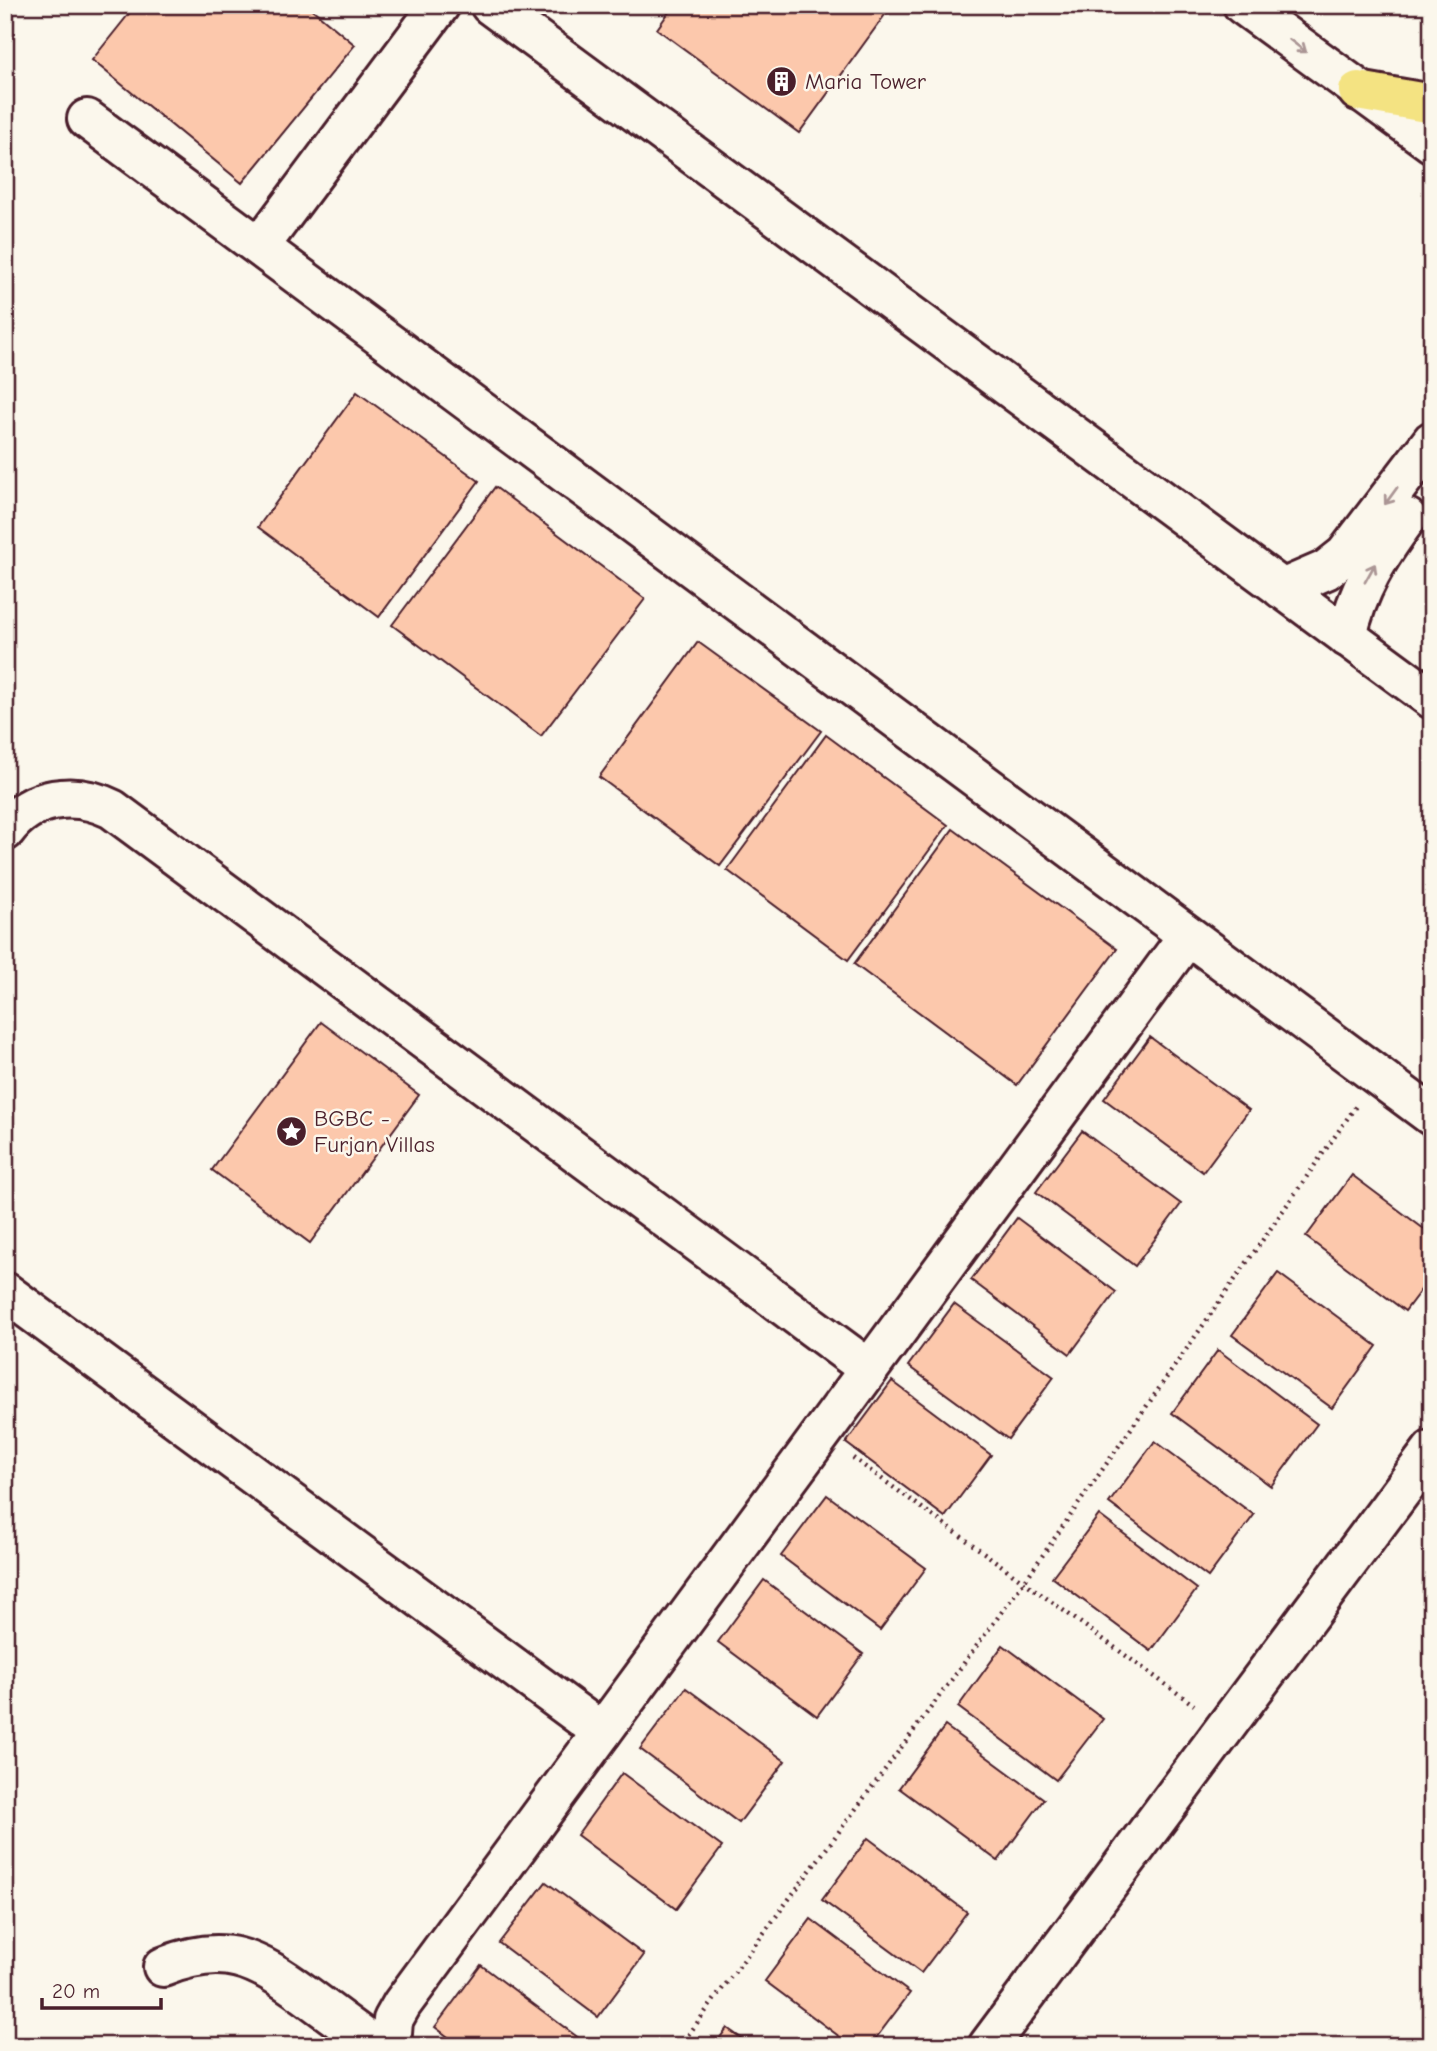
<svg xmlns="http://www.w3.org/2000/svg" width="1437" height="2051" font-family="'Comic Neue',sans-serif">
  <rect width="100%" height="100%" fill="#fbf7ec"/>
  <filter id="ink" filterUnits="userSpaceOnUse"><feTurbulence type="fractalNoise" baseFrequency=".0143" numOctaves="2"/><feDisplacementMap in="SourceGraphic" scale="14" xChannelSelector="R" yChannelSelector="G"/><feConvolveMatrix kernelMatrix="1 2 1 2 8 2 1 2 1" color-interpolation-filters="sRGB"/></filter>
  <g filter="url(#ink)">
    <g fill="#fcc8ac" stroke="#4a1f2b" stroke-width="2">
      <polygon points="136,5 307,5 355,45 242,183 92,60"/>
      <polygon points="674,5 892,5 799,133 657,29"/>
      <polygon points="357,392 479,481 379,617 258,527"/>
      <polygon points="495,487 645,599 541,736 392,625"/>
      <polygon points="698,642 821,731 720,866 599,777"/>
      <polygon points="826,735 948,825 848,960 727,870"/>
      <polygon points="953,829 1117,949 1017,1085 854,964"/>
      <polygon points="321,1022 419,1095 310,1243 212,1170"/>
      <polygon points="1150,1037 1249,1110 1203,1172 1104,1099"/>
      <polygon points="1082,1131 1181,1204 1135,1266 1036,1192"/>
      <polygon points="1352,1175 1432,1235 1432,1275 1405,1311 1306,1237"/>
      <polygon points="1017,1218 1116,1292 1070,1354 971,1280"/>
      <polygon points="1278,1273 1377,1346 1332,1408 1232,1335"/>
      <polygon points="954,1304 1054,1377 1008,1439 908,1366"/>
      <polygon points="1218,1350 1317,1424 1271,1486 1172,1413"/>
      <polygon points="892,1381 991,1455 945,1517 846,1443"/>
      <polygon points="1155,1441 1254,1515 1208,1577 1109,1503"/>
      <polygon points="827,1495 926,1568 880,1630 781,1556"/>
      <polygon points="1099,1515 1197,1589 1151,1651 1052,1577"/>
      <polygon points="764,1580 863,1654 817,1716 718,1642"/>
      <polygon points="1003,1645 1103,1719 1056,1780 958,1707"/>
      <polygon points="686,1688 785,1761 739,1823 640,1749"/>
      <polygon points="945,1726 1044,1799 998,1861 899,1788"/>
      <polygon points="622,1773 722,1847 676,1909 577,1835"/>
      <polygon points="868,1838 967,1912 921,1973 822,1900"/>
      <polygon points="546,1882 644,1955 598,2017 499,1943"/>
      <polygon points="811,1919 910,1993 870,2046 852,2046 765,1981"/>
      <polygon points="481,1965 580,2039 575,2046 460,2046 435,2027"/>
      <polygon points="727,2028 752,2046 714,2046"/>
    </g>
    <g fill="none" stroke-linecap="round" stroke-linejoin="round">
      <defs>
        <g id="minor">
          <polyline points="490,5 1432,699"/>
          <polyline points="1243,5 1432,143"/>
          <polyline points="87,119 1432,1116"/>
          <polyline points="260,246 440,5"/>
          <polyline points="1282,589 1326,570 1345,555 1432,441"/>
          <path d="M1347,637c10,-47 32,-81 60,-119"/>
          <path d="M5,831c26,-36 70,-40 107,-22l757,560"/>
          <polyline points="5,1292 602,1732"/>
          <path d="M163,1967c62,-25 92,-9 143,28 23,17 46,34 69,51"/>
          <polyline points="391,2046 393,2020 402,2004 1187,937"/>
          <polyline points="988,2046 1432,1450"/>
        </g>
        <polyline id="major" points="1358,91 1432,104"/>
      </defs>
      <use href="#minor" stroke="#4a1f2b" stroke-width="44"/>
      <use href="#major" stroke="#4a1f2b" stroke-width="44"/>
      <g stroke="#4a1f2b" stroke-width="4.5" stroke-dasharray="2 5" stroke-linecap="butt">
        <polyline points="853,1458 1194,1705"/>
        <polyline points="680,2046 1024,1582 1356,1106"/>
      </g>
      <use href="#minor" stroke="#fbf7ec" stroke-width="38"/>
      <use href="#major" stroke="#f4e382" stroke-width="38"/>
    </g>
    <defs><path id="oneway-shaft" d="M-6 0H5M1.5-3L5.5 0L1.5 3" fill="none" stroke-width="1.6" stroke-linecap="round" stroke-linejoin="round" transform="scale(1.75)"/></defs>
    <g stroke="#ab9695">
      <use href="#oneway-shaft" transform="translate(1298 46) rotate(37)"/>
      <use href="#oneway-shaft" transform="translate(1391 496) rotate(126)"/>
      <use href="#oneway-shaft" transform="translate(1370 573) rotate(-61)"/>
    </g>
  </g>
  <defs>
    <symbol id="building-disc" viewBox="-11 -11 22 22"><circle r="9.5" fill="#4a1f2b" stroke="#fbf7ec"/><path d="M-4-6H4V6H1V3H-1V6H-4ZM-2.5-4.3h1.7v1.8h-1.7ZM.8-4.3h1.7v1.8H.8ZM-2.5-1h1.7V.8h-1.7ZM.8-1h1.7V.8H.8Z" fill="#fff"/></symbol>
    <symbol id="sight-disc" viewBox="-11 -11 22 22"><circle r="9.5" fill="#4a1f2b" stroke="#fbf7ec"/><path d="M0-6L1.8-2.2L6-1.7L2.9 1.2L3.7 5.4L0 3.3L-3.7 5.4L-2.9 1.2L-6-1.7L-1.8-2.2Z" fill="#fff"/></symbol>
  </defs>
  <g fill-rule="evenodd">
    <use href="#building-disc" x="764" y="64" width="35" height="35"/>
    <use href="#sight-disc" x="274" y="1114" width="35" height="35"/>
  </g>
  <g text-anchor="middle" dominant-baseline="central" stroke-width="5" stroke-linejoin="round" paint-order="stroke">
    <g font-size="23" fill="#4a1f2b" stroke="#fbf7ec" text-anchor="start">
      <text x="805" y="81">Maria Tower</text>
      <text x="314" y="1118">BGBC -<tspan x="314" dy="26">Furjan Villas</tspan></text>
    </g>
  </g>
  <rect width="1437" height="2051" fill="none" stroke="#fbf7ec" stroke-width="28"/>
  <rect x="14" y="14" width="1409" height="2023" fill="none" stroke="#4a1f2b" stroke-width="2.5" filter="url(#ink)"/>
  <path d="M42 1998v10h119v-10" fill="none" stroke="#4a1f2b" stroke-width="3.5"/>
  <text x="52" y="1998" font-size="21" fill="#4a1f2b" stroke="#fbf7ec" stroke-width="5" paint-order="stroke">20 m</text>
</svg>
